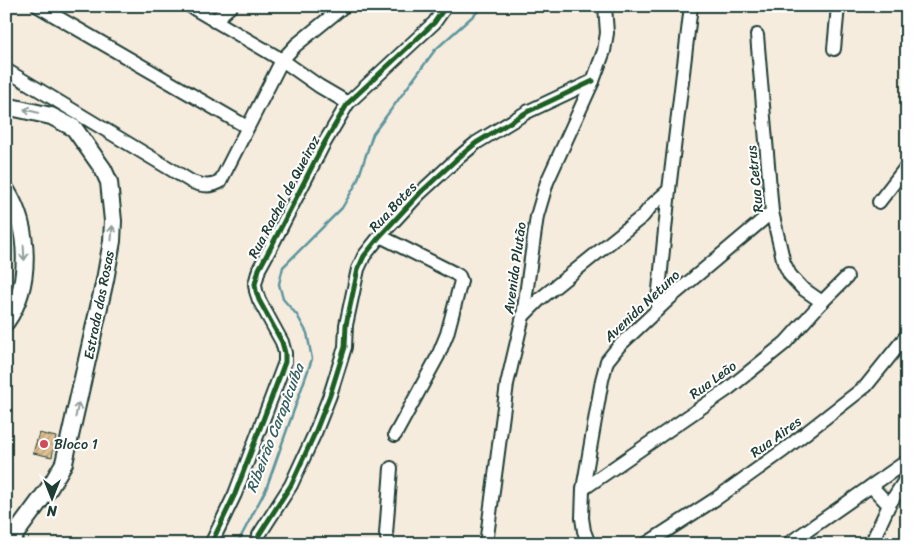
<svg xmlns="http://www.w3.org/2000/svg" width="913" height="550" font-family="Sriracha,sans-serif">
  <defs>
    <pattern id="building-hatch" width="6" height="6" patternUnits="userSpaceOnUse" patternTransform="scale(1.25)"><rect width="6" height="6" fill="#e0c092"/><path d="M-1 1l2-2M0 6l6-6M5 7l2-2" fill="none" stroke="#b59d78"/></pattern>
  </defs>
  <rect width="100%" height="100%" fill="#f6ecde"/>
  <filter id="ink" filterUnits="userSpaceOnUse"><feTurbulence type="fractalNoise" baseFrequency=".02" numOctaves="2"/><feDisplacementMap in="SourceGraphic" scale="10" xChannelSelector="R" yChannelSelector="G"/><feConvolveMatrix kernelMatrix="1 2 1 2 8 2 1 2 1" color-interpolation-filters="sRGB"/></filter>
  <g filter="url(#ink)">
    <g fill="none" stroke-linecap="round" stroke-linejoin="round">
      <polyline stroke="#5c969e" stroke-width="2.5" points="237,544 266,489 312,359 307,333 297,315 283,299 279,284 283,267 342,208 357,182 373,134 435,50 484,6"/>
    </g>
    <polygon fill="url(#building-hatch)" stroke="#1f3d34" points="39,433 56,437 52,457 33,453"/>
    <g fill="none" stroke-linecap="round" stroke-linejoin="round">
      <defs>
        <g id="minor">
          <polyline points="38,6 247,127"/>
          <polyline points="190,6 282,60 319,86 348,103"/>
          <polyline points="214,21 231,6"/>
          <polyline points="757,35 772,212 784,263 790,275 802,288 822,302"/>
          <polyline points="834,49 838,6"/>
          <path d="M6,70l186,112c11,4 18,5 28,0l62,-122 14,-15 48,-39"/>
          <polyline points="879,202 907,166"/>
          <polyline points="380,236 454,273 459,276 461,281 447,334 438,356 395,435"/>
          <polyline points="657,310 669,190 691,6"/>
          <polyline points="523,316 540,299 643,216 652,205 669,190"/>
          <polyline points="871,486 889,505"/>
          <polyline points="583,489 728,389 785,343 822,302 847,277"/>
          <polyline points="259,535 291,485 315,433 330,395 345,347 346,325 358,269 364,256 380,236 420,193 458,158 476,143 527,112 593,81"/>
          <polyline points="211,544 235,494 285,362 285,353 282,342 259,300 256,291 255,284 259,269 271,247 322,147 348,103 434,23 446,6"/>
          <polyline points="389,544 386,534 391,468"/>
          <polyline points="486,544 507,384 523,316 537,216 547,182 593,81 604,51 607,33 605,6"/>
          <polyline points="589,544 584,531 582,518 583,489 602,380 607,361 619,346 670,298 772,212"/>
          <polyline points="646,544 717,498 784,450 866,386 907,335"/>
          <polyline points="788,544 907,461"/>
          <polyline points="871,544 889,505 907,477"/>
        </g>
        <g id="major">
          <polyline points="6,106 51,116 74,128 103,169 109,182 113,221 112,241 105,280 64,463 50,487 8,544"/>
          <path d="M6,190c24,38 26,95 0,132"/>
        </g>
      </defs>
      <use href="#minor" stroke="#1f3d34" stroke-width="16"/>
      <use href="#major" stroke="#1f3d34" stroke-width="20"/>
      <use href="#minor" stroke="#fff" stroke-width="12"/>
      <use href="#major" stroke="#fff" stroke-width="16"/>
      <defs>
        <g id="cycleway">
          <polyline points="259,535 291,485 315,433 330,395 345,347 346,325 358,269 364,256 380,236 420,193 458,158 476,143 527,112 593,81"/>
          <polyline points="211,544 235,494 285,362 285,353 282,342 259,300 256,291 255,284 259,269 271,247 322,147 348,103 434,23 446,6"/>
        </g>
      </defs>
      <use href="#cycleway" stroke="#fff" stroke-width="8"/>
      <use href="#cycleway" stroke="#1b5e20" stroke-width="5"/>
    </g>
    <defs><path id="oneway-shaft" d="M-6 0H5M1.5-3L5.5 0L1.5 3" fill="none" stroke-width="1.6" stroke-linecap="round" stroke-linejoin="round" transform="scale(1.25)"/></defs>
    <g stroke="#8f9e9a">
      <use href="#oneway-shaft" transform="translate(31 111) rotate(-166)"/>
      <use href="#oneway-shaft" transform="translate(112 233) rotate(-86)"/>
      <use href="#oneway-shaft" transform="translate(24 253) rotate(87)"/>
      <use href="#oneway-shaft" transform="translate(77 410) rotate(-78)"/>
    </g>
  </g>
  <circle fill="#d1495b" stroke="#fff" stroke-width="2" cx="44" cy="444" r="5"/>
  <g text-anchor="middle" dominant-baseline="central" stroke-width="4" stroke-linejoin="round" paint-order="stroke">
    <g font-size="14" fill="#1f3d34" stroke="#fff">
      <text transform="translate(755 179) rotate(-96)">Rua Cetrus</text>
      <text transform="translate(284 197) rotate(-62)">Rua Rachel de Queiroz</text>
      <text transform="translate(393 207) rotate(-47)">Rua Botes</text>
      <text transform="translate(515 268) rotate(-82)">Avenida Plutão</text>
      <text transform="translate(99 305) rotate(-79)">Estrada das Rosas</text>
      <text transform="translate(642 306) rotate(-43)">Avenida Netuno</text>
      <text transform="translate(713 380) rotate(-36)">Rua Leão</text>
      <text transform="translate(776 437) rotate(-36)">Rua Aires</text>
    </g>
    <g font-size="14" fill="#1f3d34" stroke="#fff" text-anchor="start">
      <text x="54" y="444">Bloco 1</text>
    </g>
    <g font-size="15" font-style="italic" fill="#386260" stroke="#fff">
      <text transform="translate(275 428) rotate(-69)">Ribeirão Carapicuíba</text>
    </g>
  </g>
  <rect width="913" height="550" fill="none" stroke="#fff" stroke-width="25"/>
  <rect x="12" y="12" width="888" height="525" fill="none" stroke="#1f3d34" stroke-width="2" filter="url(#ink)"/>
  <g transform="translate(52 498) rotate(180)" stroke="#ffffff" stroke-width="4" paint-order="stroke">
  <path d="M0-4L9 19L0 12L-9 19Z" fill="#1f3d34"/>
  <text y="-8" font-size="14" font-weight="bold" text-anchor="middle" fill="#1f3d34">N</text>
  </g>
</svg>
